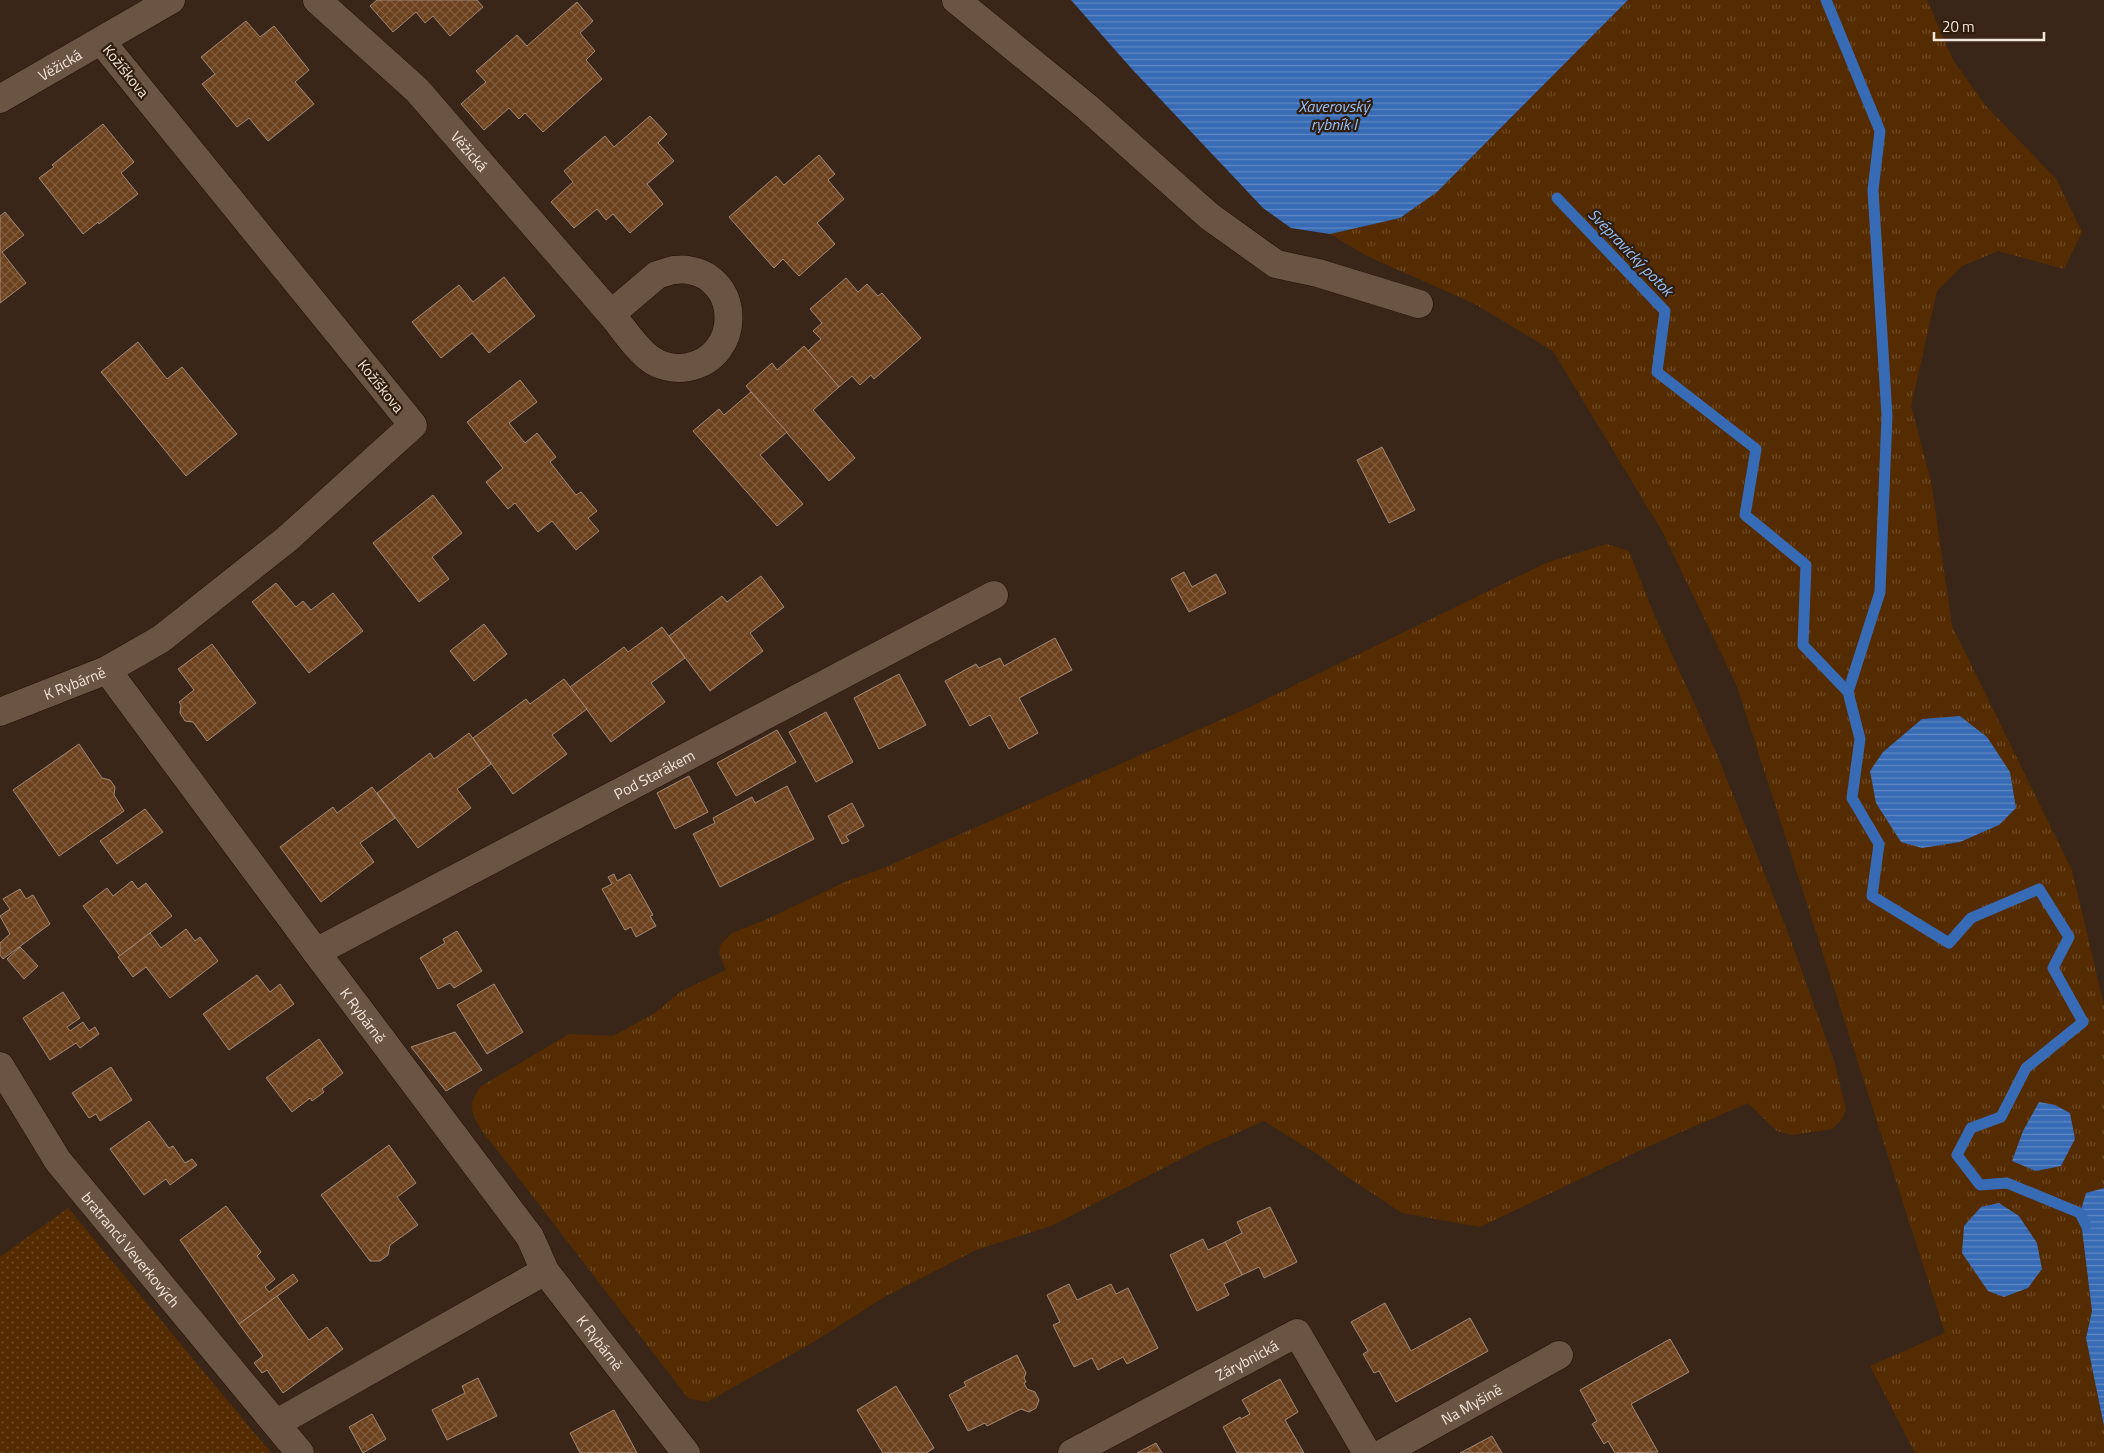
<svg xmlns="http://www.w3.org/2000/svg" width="2104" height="1453" font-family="'Titillium Web',sans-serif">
  <defs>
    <pattern id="grass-tufts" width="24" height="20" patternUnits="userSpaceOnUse" patternTransform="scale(1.25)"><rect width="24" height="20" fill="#552b01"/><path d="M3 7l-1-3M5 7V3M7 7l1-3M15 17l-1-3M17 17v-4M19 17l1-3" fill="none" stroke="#6e4a25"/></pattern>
    <pattern id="garden-dots" width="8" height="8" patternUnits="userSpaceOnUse" patternTransform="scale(1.25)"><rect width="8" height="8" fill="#552b01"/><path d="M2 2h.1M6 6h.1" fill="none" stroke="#6e4a25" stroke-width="1.8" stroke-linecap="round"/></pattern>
    <pattern id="water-rules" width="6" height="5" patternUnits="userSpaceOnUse" patternTransform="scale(1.25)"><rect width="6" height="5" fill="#386bb6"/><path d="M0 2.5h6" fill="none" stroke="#5f87c2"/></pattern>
    <pattern id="building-cross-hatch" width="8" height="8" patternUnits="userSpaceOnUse" patternTransform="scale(1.25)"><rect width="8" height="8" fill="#6c411d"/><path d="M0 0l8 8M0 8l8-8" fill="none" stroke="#815c3d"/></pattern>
  </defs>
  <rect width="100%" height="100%" fill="#3a2618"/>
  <g fill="url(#grass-tufts)">
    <polygon points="1628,0 1927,0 1953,60 1985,105 2056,179 2082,232 2064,269 1998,251 1962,266 1937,291 1911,406 1931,481 1952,626 2072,870 2104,1006 2104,1188 2086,1193 2080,1213 2092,1311 2086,1338 2104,1426 2104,1453 1915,1453 1870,1366 1945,1333 1737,686 1662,531 1553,351 1475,304 1367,256 1330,234 1400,218 1437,192"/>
    <path d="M1606,544l23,7 26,66 61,135 74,186 45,126 11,46 -4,9 -10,10 -40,6 -15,-4 -29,-28 -99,43 -169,81 -78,-14 -53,-35 -30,-23 -55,-34 -56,24 -157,81 -75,24 -90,46 -71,45 -108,61 -19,-4 -208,-270c-10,-18 -11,-23 0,-41l89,-53 44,2 42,-23 25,-21 46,-22 -7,-17 2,-9 11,-11 33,-13 80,-38 36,-13 367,-161 298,-145z"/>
  </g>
  <polygon fill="url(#garden-dots)" points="68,1208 271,1453 0,1453 0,1257"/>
  <g fill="url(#water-rules)">
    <polygon points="1071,0 1628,0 1437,192 1400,218 1330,234 1291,228 1263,208 1131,68"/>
    <polygon points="1960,716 1987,737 2010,772 2016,808 1999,825 1960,842 1922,848 1901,842 1876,803 1870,771 1883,752 1922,719"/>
    <polygon points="2039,1102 2055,1105 2070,1113 2075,1139 2061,1166 2036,1171 2012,1161 2023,1131"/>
    <polygon points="2104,1188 2104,1426 2086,1338 2092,1311 2080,1213 2086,1193"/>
    <polygon points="1999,1203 2019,1216 2037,1243 2042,1269 2028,1288 2004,1297 1988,1291 1962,1253 1964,1226 1981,1207"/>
  </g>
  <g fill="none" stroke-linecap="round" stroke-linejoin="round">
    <g stroke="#386bb6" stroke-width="11">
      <polyline points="1826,0 1880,131 1873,190 1887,416 1880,592 1848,692"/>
      <polyline points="1557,198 1665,311 1657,372 1756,449 1745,515 1806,565 1803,645 1848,692 1860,739 1852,798 1879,844 1872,896 1949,943 1971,918 2039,889 2069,937 2053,968 2083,1022 2026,1068 2001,1117 1971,1128 1957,1155 1980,1185 2007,1183 2080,1213 2086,1225"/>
    </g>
  </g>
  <g fill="url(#building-cross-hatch)" stroke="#a18978">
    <polygon points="377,0 477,0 483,7 450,36 433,16 425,23 416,12 393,32 370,6"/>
    <polygon points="577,2 593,21 580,33 595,51 586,60 602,79 543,132 525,113 519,119 509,108 484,130 461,104 486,82 476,71 517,35 527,46"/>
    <polygon points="246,21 260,37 274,26 309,70 295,82 314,104 268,141 249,118 237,127 202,84 215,74 201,57"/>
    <polygon points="650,116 667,134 658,143 674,161 647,184 663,204 630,233 613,214 606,220 597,209 574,228 551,202 573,182 564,171 605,136 614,147"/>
    <polygon points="103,124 134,162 121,173 138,194 99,224 98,222 83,234 39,178 54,167 52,165"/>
    <polygon points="819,155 835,174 828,180 844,199 817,223 835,244 799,276 783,259 774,268 729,217 776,176 784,185"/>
    <polygon points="5,212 24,235 2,252 26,283 0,303 0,216"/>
    <polygon points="504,277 535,316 489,353 472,333 441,358 412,322 459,285 473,302"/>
    <polygon points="846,278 858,292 867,284 878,296 882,293 921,338 874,379 871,375 860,385 852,376 839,387 808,351 821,339 813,331 822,323 810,309"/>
    <polygon points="138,342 167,379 182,367 237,434 186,476 101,372"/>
    <polygon points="804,346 839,387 813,410 855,458 829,481 746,386 772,363 777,370"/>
    <polygon points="520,380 537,402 509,423 525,443 537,433 556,457 550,462 576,495 581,492 597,511 588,518 599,531 576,550 552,521 538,532 515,503 508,509 486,482 503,468 467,422"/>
    <polygon points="751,392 787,432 760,455 803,504 777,526 693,431 719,409 724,415"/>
    <polygon points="1382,447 1415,510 1389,523 1357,460"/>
    <polygon points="433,495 462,533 432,557 449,579 419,602 373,543"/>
    <polygon points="1184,572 1192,587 1216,574 1226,593 1189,612 1171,579"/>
    <polygon points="761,576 784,607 750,633 763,651 710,691 669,636 722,596 727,602"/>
    <polygon points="276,583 296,607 303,601 311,610 333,593 363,631 309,673 252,602"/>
    <polygon points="484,624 507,654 474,681 450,651"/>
    <polygon points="662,627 685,658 651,683 665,702 611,742 570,687 624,647 628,652"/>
    <polygon points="1055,638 1072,670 1019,698 1038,733 1009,749 990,715 970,726 945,681 976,664 979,668 1000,658 1004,666"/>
    <polygon points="212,644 256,703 207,741 193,722 185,721 180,713 181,705 179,702 194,690 178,669"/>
    <polygon points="899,674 926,725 879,749 854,698"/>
    <polygon points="564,679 587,709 552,735 567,754 513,794 473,738 526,699 530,704"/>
    <polygon points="826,712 853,762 816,782 789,732"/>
    <polygon points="777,730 796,762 736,796 717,763"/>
    <polygon points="469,733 491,764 457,789 471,808 418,848 377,793 430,753 434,759"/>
    <polygon points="79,744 102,778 110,780 115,787 114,795 124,811 59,856 13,790"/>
    <polygon points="689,776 708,812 675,829 657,793"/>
    <polygon points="787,786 814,839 720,887 693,834 715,823 713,818 752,797 755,803"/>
    <polygon points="372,787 395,818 360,843 374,862 321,902 280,847 333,807 337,813"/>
    <polygon points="852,803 864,826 846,836 849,841 842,844 828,816"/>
    <polygon points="145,809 163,832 117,864 100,841"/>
    <polygon points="614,874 617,881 630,874 653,915 650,916 656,926 636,937 631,927 625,930 602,889 612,884 608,877"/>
    <polygon points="132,881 138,889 146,883 172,916 120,956 83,906 107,888 113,896"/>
    <polygon points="20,889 26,899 33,895 50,924 3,959 0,955 0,943 10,934 0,916 10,909 3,899"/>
    <polygon points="186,929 195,941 200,937 218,961 170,998 146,967 133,977 118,957 150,933 161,948"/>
    <polygon points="457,931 482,971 454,988 450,983 438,989 420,958 445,943 443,939"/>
    <polygon points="20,947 38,966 24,979 7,959"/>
    <polygon points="257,975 270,992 280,984 294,1004 229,1050 203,1014"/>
    <polygon points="494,984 523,1032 487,1054 457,1005"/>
    <polygon points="63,992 80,1018 67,1027 70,1031 83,1022 89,1031 95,1027 99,1034 80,1048 76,1043 50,1060 23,1018"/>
    <polygon points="455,1032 482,1070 446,1091 411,1047"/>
    <polygon points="319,1039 343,1073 322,1089 324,1092 312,1101 310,1098 292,1112 266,1078"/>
    <polygon points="111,1067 132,1100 100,1121 96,1114 89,1118 72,1093"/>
    <polygon points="149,1121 169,1148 173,1146 185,1163 192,1159 197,1165 170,1185 166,1179 144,1195 110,1149"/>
    <polygon points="389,1145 416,1183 397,1197 418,1225 390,1245 388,1255 380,1261 370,1261 321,1195"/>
    <polygon points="226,1206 261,1252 257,1256 275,1279 265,1287 269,1292 293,1274 298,1281 239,1324 180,1240"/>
    <polygon points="1270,1207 1297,1262 1264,1278 1259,1267 1242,1275 1225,1242 1242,1233 1237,1222"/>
    <polygon points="1203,1239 1208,1250 1225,1242 1242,1275 1224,1284 1229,1295 1197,1311 1170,1255"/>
    <polygon points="1069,1284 1077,1300 1111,1284 1116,1294 1128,1288 1158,1348 1127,1364 1123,1357 1098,1370 1092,1358 1074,1367 1053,1325 1060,1322 1047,1295"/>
    <polygon points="277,1296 309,1340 327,1327 343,1349 283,1393 267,1370 262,1373 254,1363 263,1356 239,1324"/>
    <polygon points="1385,1303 1411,1351 1470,1318 1488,1351 1396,1402 1379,1371 1374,1373 1363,1354 1368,1351 1351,1322"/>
    <polygon points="1670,1339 1689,1372 1631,1404 1658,1452 1615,1453 1608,1441 1604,1444 1592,1424 1597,1421 1580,1390"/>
    <polygon points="1017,1355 1026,1373 1024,1378 1026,1382 1024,1383 1027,1389 1035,1392 1039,1400 1036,1408 1029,1412 1021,1409 987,1426 985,1423 968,1431 949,1395 966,1386 964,1382"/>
    <polygon points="478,1378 497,1416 447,1440 432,1410 465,1393 462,1386"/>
    <polygon points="1280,1379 1298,1412 1285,1420 1304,1453 1237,1453 1223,1427 1240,1417 1241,1419 1250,1414 1242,1400"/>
    <polygon points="896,1386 934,1448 926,1453 883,1453 857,1410"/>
    <polygon points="614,1410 637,1453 580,1453 570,1433"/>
    <polygon points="372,1414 386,1439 363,1453 349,1427"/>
    <polygon points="1492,1436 1502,1453 1460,1453"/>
    <polygon points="1156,1443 1162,1453 1137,1453"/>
  </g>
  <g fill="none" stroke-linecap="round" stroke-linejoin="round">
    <defs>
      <g id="minor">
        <path id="s1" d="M317,0l100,90 194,224"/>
        <polyline points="956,0 1087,107 1209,216 1276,264 1318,273 1419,304"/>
        <path id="s2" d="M0,99l171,-99"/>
        <path d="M673,270c5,0 10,-1 15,0 54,8 54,87 0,97 -13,3 -29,-1 -39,-9 -15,-12 -26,-30 -38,-44l46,-39z"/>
        <path id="s3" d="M107,670l209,282 214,285 15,34 141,182"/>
        <path id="s4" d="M0,712l107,-42 54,-31 126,-100 126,-114 -312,-384"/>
        <path id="s5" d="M316,952l678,-357"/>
        <path id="s6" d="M0,1066l58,95 242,292"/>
        <polyline points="277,1423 545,1271"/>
        <path id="s7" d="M1072,1453l225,-120 70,120"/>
        <path id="s8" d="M1383,1453l176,-98"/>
      </g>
    </defs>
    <use href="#minor" stroke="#200f03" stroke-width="29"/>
    <use href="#minor" stroke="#6a5444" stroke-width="28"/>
  </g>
  <g text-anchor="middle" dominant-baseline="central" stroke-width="4.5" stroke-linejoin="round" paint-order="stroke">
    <g font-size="15" fill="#f3e6dc" stroke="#2f1d0e">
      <text stroke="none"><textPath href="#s2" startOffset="69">Věžická</textPath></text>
      <text transform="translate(126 71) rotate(51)">Kožíškova</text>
      <text stroke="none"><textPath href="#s1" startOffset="215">Věžická</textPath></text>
      <text transform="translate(381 386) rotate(51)">Kožíškova</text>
      <text stroke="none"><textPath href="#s4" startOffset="80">K Rybárně</textPath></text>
      <text stroke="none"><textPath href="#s5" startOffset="382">Pod Starákem</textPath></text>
      <text stroke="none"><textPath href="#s3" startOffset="430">K Rybárně</textPath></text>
      <text stroke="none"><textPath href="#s6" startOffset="226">bratranců Veverkových</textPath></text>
      <text stroke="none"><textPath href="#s3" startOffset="835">K Rybárně</textPath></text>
      <text stroke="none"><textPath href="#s7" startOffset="198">Zárybnická</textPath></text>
      <text stroke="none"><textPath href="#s8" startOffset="101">Na Myšině</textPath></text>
    </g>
    <g font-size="16" font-style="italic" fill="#98c1fd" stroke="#2f1d0e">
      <text x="1334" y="106">Xaverovský<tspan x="1334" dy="18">rybník I</tspan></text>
      <text transform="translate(1631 252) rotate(46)">Svépravický potok</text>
    </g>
  </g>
  <path d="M1934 32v8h110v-8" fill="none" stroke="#f3e6dc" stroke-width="2.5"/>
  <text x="1942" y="32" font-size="15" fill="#f3e6dc" stroke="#2f1d0e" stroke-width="4" paint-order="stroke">20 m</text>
</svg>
